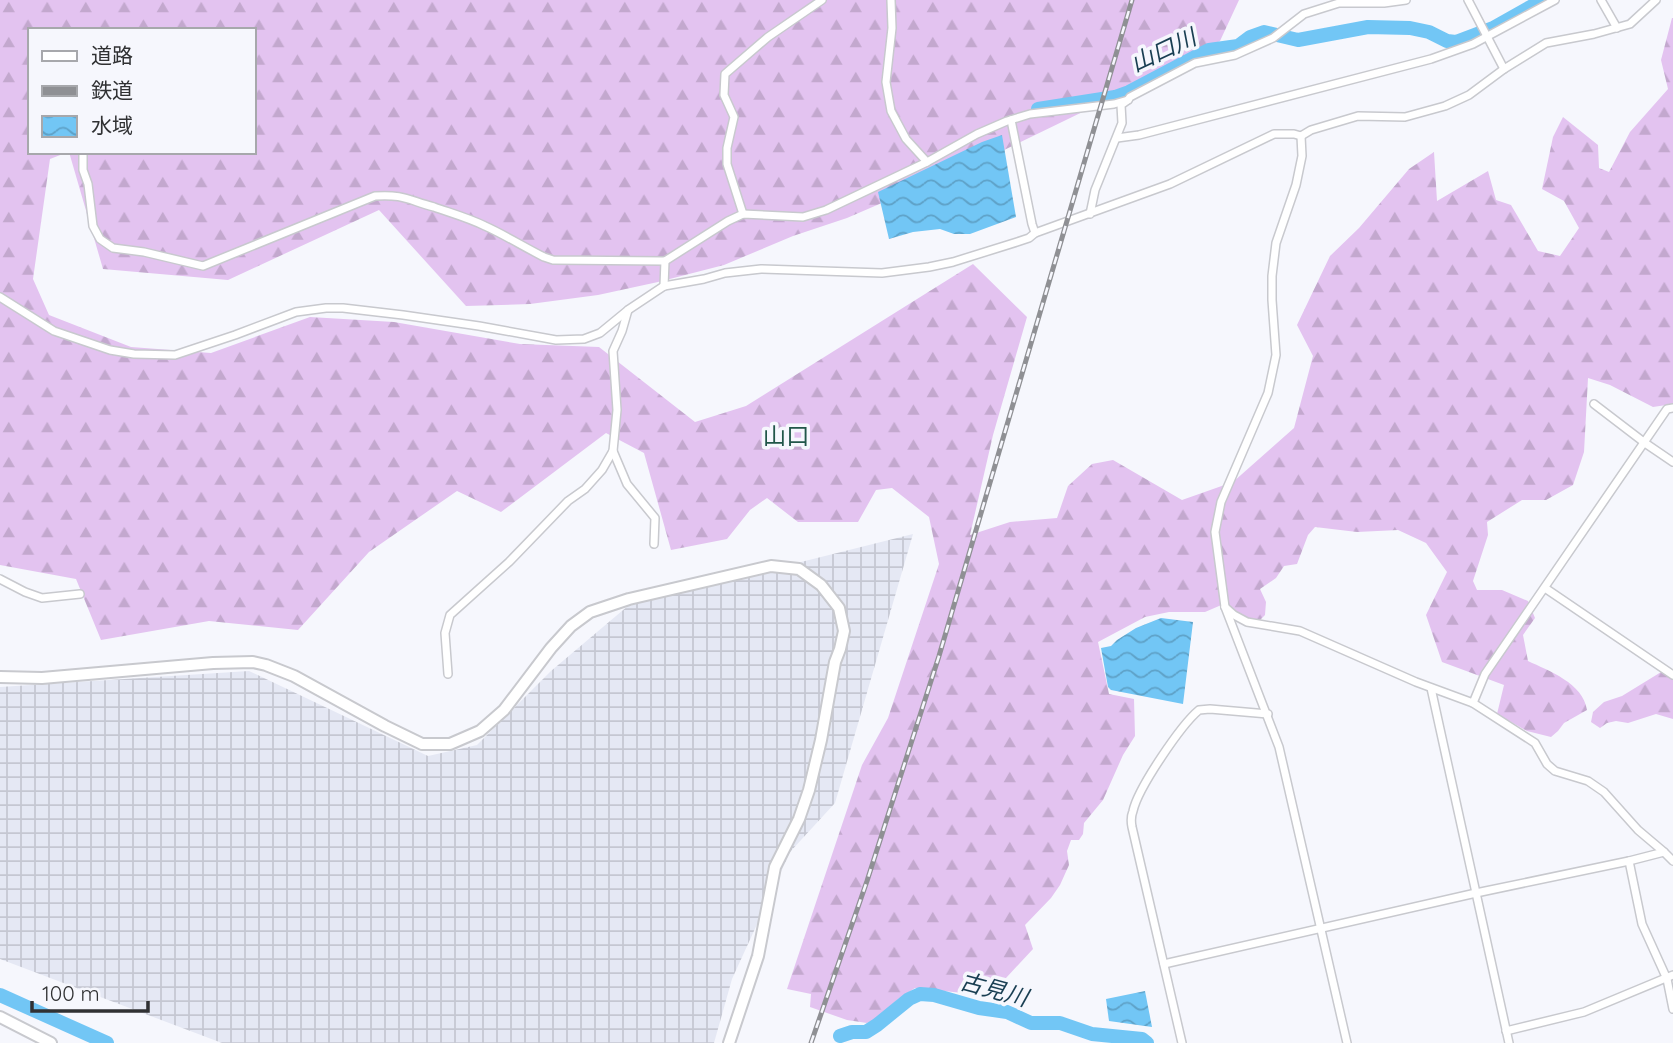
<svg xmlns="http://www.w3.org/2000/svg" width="1673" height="1043" font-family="Quicksand,'Noto Sans JP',sans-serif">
  <defs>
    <pattern id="industrial-grid" width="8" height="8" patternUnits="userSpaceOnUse" patternTransform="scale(1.75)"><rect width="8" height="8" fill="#e5e8f4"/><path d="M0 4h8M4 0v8" fill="none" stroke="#c5c7d2"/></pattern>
    <pattern id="forest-firs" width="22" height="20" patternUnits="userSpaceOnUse" patternTransform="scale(1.75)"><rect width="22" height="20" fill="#e3c3f0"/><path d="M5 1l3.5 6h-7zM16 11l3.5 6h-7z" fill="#c3a8ce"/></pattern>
    <pattern id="water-waves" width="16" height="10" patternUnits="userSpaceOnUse" patternTransform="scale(1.75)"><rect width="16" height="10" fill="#72c6f5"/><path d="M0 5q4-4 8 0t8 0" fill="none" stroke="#5ea1c7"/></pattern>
  </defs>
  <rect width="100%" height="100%" fill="#f6f7fd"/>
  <polygon fill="url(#industrial-grid)" points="913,534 835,803 790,852 732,979 714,1043 222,1043 0,959 0,687 249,671 428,756 477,745 551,671 629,605"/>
  <g fill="url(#forest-firs)">
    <path d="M0,0h1239l-19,41 -121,63 -99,48 -153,66 -54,18 -69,29 -66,17 -60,13 -68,9 -64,2 -87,-96 -151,70 -125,-11 -34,-117h185v-122h-224v122h38l-18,7 -17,120 16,36 82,32 80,6 99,-36 84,5 126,22 79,3 96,75 51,-16 227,-142 54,53 -34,118 -23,100 40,-13 47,-4 11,-32 24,-22 21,-4 69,40 51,-18 61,-54 19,-72 -16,-31 33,-69 29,-28 50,-59 25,-17 3,49 51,-30 8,29 15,5 27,46 22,5 19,-28 -15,-27 -22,-12 11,-52 10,-20 35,28 1,23 10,4 21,-40 38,-43 -7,-29 11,-42h1v386l-20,3 -43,-22 -22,-7 -4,74 -11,33 -27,15h-24l-35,22 1,13 -15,46 4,9h25l26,11 7,17 -12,17 5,26c21,10 55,22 59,49l-23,13 -6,8 -7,6 -24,-6 -30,-17 7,-29 -62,-23 -16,-47 21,-43 -21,-29 -28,-13 -41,2 -42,-5 -7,8 -11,29 -13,2 -8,12 -16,11 6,13 -1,13 -6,6c-15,-2 -23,-7 -33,-18l-21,9h-36l-24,5 -47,25 11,52 25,5 1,37 -12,19 -20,45 -19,23 -1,11 -4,6h-8l-4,11 2,14 -9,20 -9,13 -26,27 8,24 -27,29 -18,5 -13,7 -12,3 -48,-5 -17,11 -20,19 -11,5 -20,-3 -37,-13 1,-13 -24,-5 75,-224 26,-47 51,-154 -10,-47 -37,-29 -16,2 -18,32h-60l-31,-24 -17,12 -23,29 -56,11 -27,-97 -38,-20 -105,79 -44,-21 -88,61 -71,78 -89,-9 -108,19 -25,-61 -76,-14z"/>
    <polygon points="1666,669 1673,671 1673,719 1656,714 1628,723 1616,721 1607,723 1600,728 1591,722 1593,712 1604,702 1622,696"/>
  </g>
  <g fill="url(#water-waves)">
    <polygon points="1002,135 1016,217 970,234 954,234 940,229 913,232 889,239 878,192 982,142"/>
    <polygon points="1161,618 1193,622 1183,704 1111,690 1108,687 1101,648 1111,646 1117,640 1136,628"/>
    <polygon points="1145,991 1152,1027 1109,1021 1106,999"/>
  </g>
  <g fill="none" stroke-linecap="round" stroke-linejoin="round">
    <g stroke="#72c6f5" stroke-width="14">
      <polyline points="1038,109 1115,97 1129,92 1201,54 1209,50 1238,46 1250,37 1264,32 1298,40 1368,27 1410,28 1429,32 1447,41 1456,42 1493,28 1543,0"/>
      <polyline points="0,995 107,1043"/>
      <polyline points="840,1036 852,1032 866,1032 877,1025 909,999 920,994 934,995 979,1008 1007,1012 1031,1023 1060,1023 1092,1034 1142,1039 1147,1043"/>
    </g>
    <defs>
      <g id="street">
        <polyline points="891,0 892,28 886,82 891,111 906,139 927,162"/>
        <polyline points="1468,0 1504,69"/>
        <polyline points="1601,0 1617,28"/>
        <polyline points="1011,120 1032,224 1035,233"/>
        <polyline points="1301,136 1302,156 1296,185 1276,243 1272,276 1272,300 1276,355 1268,393 1221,502 1215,532 1225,607 1279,747 1347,1043"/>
        <polyline points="1301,136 1311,130 1358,116 1405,117 1445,106 1469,95 1504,69 1546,43 1594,34 1630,24 1656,0"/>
        <polyline points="1117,138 1139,135 1431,59 1473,44 1555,0"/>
        <path d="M83,152v18l5,14 5,42 7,13 13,9 31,4 59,14 172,-70c28,-2 33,4 59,11 17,6 35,11 51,19 20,9 39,21 59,31l9,3 112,1 63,-40 15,-7 60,3 23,-7 101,-48 50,-28 30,-13 23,-7 84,-10 14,-4"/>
        <polyline points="743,214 727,164 727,148 734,117 724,95 725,74 768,37 822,0"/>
        <polyline points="1090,214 1095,190 1122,123 1121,105 1128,100 1130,97 1195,63 1235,55 1273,38 1304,14 1339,3 1384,3 1406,0"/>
        <polyline points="664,286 665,261"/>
        <polyline points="0,297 54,331 110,350 134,354 175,355 235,335 296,312 326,308 343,308 403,315 479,326 556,340 584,339 600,333 628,310 664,286 704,279 725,273 761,269 882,273 929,267 953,262 1017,242 1029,238 1035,233 1170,184 1274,134 1294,134 1301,136"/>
        <polyline points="1594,404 1645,443 1673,462"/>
        <polyline points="613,451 627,484 655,518 654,544"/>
        <polyline points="0,579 25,592 42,598 80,594"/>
        <polyline points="1545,588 1673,675"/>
        <polyline points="1225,607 1234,615 1247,622 1300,631 1416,682 1473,703 1535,743 1547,764 1555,771 1588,781 1604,792 1638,830 1664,852 1673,861"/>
        <polyline points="448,674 445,633 450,615 509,562 568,501 585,489 602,470 613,451 617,410 613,351 622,331 628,310"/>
        <polyline points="1431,688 1509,1043"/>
        <polyline points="1473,703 1485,674 1667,409 1673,408"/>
        <polyline points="1629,861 1642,924 1667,979 1673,1009"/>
        <polyline points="1164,964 1476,893 1629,861 1664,852"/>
        <polyline points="1506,1031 1584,1012 1673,975"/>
        <path d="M1182,1043l-50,-216c-1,-5 -1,-11 1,-16 5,-23 48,-86 66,-101l11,-1 58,5"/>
      </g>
      <g id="secondary">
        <polyline points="0,677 42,678 213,663 253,662 266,665 294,676 385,726 422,744 450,744 480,731 504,710 551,648 571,626 590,612 629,599 771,566 799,569 821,585 839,608 844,631 840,649 835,662 821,740 809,790 799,819 775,867 758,956 729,1043"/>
        <polyline points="0,1017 51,1043"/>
      </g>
    </defs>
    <use href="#street" stroke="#c8c9ce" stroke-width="10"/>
    <use href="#secondary" stroke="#c8c9ce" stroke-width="14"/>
    <use href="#street" stroke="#fff" stroke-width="7"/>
    <use href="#secondary" stroke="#fff" stroke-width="10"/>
    <defs>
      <polyline id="rail" points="811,1043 867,881 939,656 1132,0"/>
    </defs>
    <use href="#rail" stroke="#8f9094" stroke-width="5"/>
    <use href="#rail" stroke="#f6f7fd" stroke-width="2.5" stroke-dasharray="8" stroke-linecap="butt"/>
  </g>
  <g text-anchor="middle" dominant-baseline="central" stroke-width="7" stroke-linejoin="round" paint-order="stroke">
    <g font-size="23" font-style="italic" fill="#193e52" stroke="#f6f7fd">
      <text transform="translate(1163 50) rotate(-25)">山口川</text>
      <text transform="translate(994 989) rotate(15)">古見川</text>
    </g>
    <g font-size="23" fill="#215649" stroke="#f6f7fd">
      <text x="786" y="435">山口</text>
    </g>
  </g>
  <rect x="28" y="28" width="228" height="126" fill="#f6f7fd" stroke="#a7a8ac" stroke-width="2"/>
  <rect x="42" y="51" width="35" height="10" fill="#ffffff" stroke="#a7a8ac" stroke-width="2"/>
  <text x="91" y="63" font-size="21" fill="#303133">道路</text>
  <rect x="42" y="86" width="35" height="10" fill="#8f9094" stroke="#a7a8ac" stroke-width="2"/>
  <text x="91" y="98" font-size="21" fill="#303133">鉄道</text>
  <rect x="42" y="116" width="35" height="21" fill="url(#water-waves)" stroke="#a7a8ac" stroke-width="2"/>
  <text x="91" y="133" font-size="21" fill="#303133">水域</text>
  <path d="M32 1001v10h116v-10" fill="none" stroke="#303133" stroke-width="3.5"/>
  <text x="42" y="1001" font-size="21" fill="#303133" stroke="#f6f7fd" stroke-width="5" paint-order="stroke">100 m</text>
</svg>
